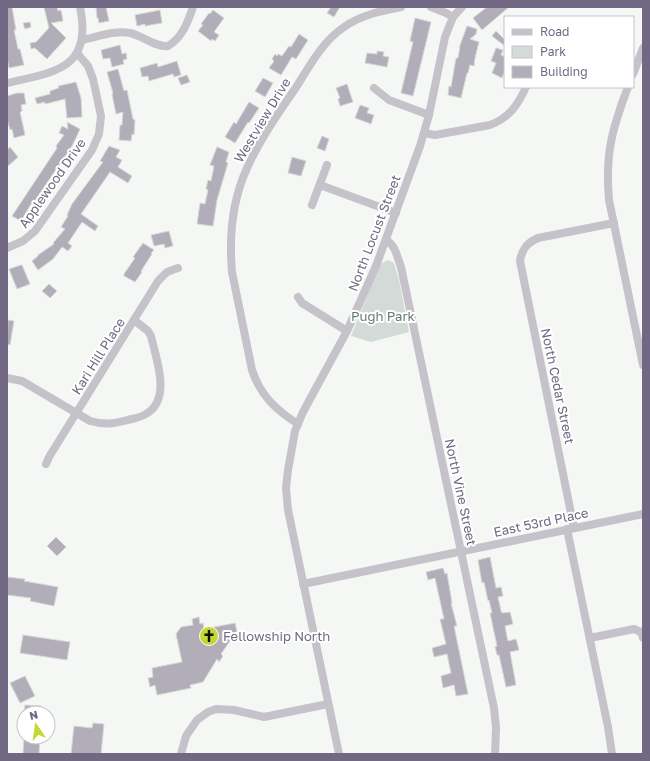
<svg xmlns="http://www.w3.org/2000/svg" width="650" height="761" font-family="'Golos Text',sans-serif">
  <rect width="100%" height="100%" fill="#f4f7f4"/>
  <polygon fill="#d3dbd8" points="388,260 394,263 399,280 409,332 371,342 351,336 380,264"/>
  <g fill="#b1aeb9" stroke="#d7d8d6">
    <polygon points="7,7 12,7 16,30 14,30 18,49 20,49 24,65 9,68 7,58"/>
    <polygon points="44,7 57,7 58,11 61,10 63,21 51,23 66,38 47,59 35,48 31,49 30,43 36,42 49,28"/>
    <polygon points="96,7 106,7 109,21 99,23 98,18 97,18"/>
    <polygon points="331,7 340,7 334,17 327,13"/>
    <polygon points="487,7 509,7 482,30 473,18"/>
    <polygon points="160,10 162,23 145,26 145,24 137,26 135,15"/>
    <polygon points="213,10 224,18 214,32 219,35 215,41 212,39 211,41 198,31 203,25 201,24 209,13 210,14"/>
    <polygon points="415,18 431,22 413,96 401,93 413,42 410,41"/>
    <polygon points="30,22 31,27 25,29 23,23"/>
    <polygon points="467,26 477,29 476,34 470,39 479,42 475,58 474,66 470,65 468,73 467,73 461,98 448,95 449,86 451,87 456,58 458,58 460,47 459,48"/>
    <polygon points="496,31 505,40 505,46 492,36"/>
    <polygon points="299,34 308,40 296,59 292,57 281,75 269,68 274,61 272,59 275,54 277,56 278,54 282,56 289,46 291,47"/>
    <polygon points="120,45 122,54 126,53 127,59 123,60 124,64 112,67 110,58 103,59 101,50"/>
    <polygon points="496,48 503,50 501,55 505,57 505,70 502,78 492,73 496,63 491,61"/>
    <polygon points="377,51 384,52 383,56 389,57 387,67 365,63 367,53 377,54"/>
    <polygon points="177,61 181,75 174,77 173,74 149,81 148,76 142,77 140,68 157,63 158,67"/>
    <polygon points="118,69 124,91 127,90 133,119 135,120 134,135 132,134 131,141 119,140 120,125 122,125 123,112 116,114 112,94 113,93 107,72"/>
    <polygon points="187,75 190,82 181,85 178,78"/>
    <polygon points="263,78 273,83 265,97 255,91"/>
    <polygon points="76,82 81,98 82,117 67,118 65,99 45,104 45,102 37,104 35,98 50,94 50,91 59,88 58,86"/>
    <polygon points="347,84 353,102 340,106 338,99 340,98 336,88"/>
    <polygon points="17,93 24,93 26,104 21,105 22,111 20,112 25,135 14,138 12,129 10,130 7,119 7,96"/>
    <polygon points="249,102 259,108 249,123 248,122 235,143 225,137 234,122 236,124"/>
    <polygon points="360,105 369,108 367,113 374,115 371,124 355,118"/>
    <polygon points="67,122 80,129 76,138 72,146 32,205 31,204 21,221 12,216 57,148 56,146 64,135 59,133 62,126 68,129"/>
    <polygon points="322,136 329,139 325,151 317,148"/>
    <polygon points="109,146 120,150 116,157 122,160 118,167 132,176 128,183 110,172 81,214 98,226 95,231 82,222 68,243 72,246 68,251 62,247 53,259 38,270 32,261 38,256 38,255 54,244 53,243 65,229 61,227 68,216 67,215 72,204 103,162 100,161"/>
    <polygon points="10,147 18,157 7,167 7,150"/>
    <polygon points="217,147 229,152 226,162 228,163 217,200 213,226 197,224 200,203 205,204 208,190 206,189 208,180 211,181 214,166 210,165"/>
    <polygon points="292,157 306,161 301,176 288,173"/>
    <polygon points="169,231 173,246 165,248 164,244 154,246 151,235"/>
    <polygon points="143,243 154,250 151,253 152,254 143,268 141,272 142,272 135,282 124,276 124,274 135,258 133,257"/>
    <polygon points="21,265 22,265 30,284 17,289 9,269"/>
    <polygon points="49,284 57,291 50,298 42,291"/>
    <polygon points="8,320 14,321 10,345 7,344"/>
    <polygon points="56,537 66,547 57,556 47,546"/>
    <polygon points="490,557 496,588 501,587 503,596 498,597 501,611 502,613 510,612 513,624 505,626 507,637 508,641 516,639 519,650 510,652 516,685 506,687 499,655 497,655 495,647 497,646 490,613 492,613 489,600 488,601 484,582 482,583 478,560"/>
    <polygon points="443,568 445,574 447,573 452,603 451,603 457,626 454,626 468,694 456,696 454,685 443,688 441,676 451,673 447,654 434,657 432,648 446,644 440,619 444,619 435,578 428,580 426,572"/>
    <polygon points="7,577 25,579 24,581 58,587 54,606 30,601 31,598 7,595"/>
    <polygon points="199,617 200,624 203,623 204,629 235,623 237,631 221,654 223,656 219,662 217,659 203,682 190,685 191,688 157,695 155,685 150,687 148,678 153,677 152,668 182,662 176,634 181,627 193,625 192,619"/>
    <polygon points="23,635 70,642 67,660 20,653"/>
    <polygon points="25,676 35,696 20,703 10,683"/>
    <polygon points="25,705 41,706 41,713 24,713"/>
    <polygon points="93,723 104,724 101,754 71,754 74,726 92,728"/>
    <polygon points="24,737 40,737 39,754 23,754"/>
  </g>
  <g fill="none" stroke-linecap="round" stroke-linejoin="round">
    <g stroke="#c5c2c9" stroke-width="8">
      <polyline points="431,7 446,13 453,17"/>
      <path d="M82,40c15,-3 33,-10 48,-7 11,2 27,15 38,13 14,-8 20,-24 25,-39"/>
      <polyline points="633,74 643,48"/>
      <path d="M7,83c48,-11 86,-14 73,-76"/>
      <path d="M628,87c-16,42 -23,67 -19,113l34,165"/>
      <polyline points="374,88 389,100 429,115"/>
      <path d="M424,133l11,2 55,-10c19,-7 28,-20 36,-38"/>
      <polyline points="320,185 396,213"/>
      <polyline points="312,205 327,165"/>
      <path d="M386,240c10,6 11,17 15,27l93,441 2,20 -1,26"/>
      <polyline points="7,248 23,241 35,231 92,150 99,134 101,116 93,79 88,66 77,53"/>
      <polyline points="298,297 302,303 347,331"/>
      <path d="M7,378l15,3 68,40c18,5 25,2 42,-2 4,-1 9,-2 12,-4 29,-14 12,-56 7,-79l-3,-5 -14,-11"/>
      <path d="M298,424c-22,-14 -38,-29 -46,-54l-20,-98c-3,-34 0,-71 15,-104 13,-29 32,-56 50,-82 13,-21 26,-45 47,-59 17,-12 37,-16 57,-20"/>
      <polyline points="46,464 49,457 158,281 167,272 178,268"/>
      <path d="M574,528l-54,-267c2,-12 7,-18 18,-23l76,-15"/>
      <polyline points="567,529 608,727 612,754"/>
      <polyline points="303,584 643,514"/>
      <polyline points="590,638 634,629 641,632 643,638"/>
      <polyline points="181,754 186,736 197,720 208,712 216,709 234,710 264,717 328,704"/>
      <polyline points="339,754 288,510 286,488 288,470 295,431 303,412 347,331 376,266 420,146 429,115 445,37 453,17 462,7"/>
    </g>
  </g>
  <defs>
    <symbol id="church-disc" viewBox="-11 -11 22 22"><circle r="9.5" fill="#c4d833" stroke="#fff"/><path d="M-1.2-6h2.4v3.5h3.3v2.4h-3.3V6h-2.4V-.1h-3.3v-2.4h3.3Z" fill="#111"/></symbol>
  </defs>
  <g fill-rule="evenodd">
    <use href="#church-disc" x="198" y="625" width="22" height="22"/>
  </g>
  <g text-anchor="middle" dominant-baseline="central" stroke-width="4" stroke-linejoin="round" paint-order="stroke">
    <g font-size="13" fill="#716883" stroke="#fff">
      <text transform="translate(262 120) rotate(-59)">Westview Drive</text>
      <text transform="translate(52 183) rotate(-55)">Applewood Drive</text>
      <text transform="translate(374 233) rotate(-69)">North Locust Street</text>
      <text transform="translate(98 356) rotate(-58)">Kari Hill Place</text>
      <text transform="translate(558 386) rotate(78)">North Cedar Street</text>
      <text transform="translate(461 492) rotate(78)">North Vine Street</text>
      <text transform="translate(541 522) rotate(-12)">East 53rd Place</text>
    </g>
    <g font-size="13" fill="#667b74" stroke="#fff">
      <text x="383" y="316">Pugh Park</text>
    </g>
    <g font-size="13" fill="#716883" stroke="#fff" text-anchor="start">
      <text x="223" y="636">Fellowship North</text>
    </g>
  </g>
  <rect width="650" height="761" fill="none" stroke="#716883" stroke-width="16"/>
  <rect x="504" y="16" width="130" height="72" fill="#ffffff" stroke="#c6c3cd"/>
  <rect x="512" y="29" width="20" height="6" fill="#c5c2c9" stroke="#c6c3cd"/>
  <text x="540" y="36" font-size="12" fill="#716883">Road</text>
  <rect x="512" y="46" width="20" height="12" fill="#d3dbd8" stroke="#c6c3cd"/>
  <text x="540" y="56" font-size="12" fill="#716883">Park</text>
  <rect x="512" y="66" width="20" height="12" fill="#b1aeb9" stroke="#c6c3cd"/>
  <text x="540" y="76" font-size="12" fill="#716883">Building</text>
  <g transform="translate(36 725) rotate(347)"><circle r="19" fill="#ffffff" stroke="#c6c3cd"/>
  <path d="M0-3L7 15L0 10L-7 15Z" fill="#c4d833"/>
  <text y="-6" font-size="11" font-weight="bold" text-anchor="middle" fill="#716883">N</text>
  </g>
</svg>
